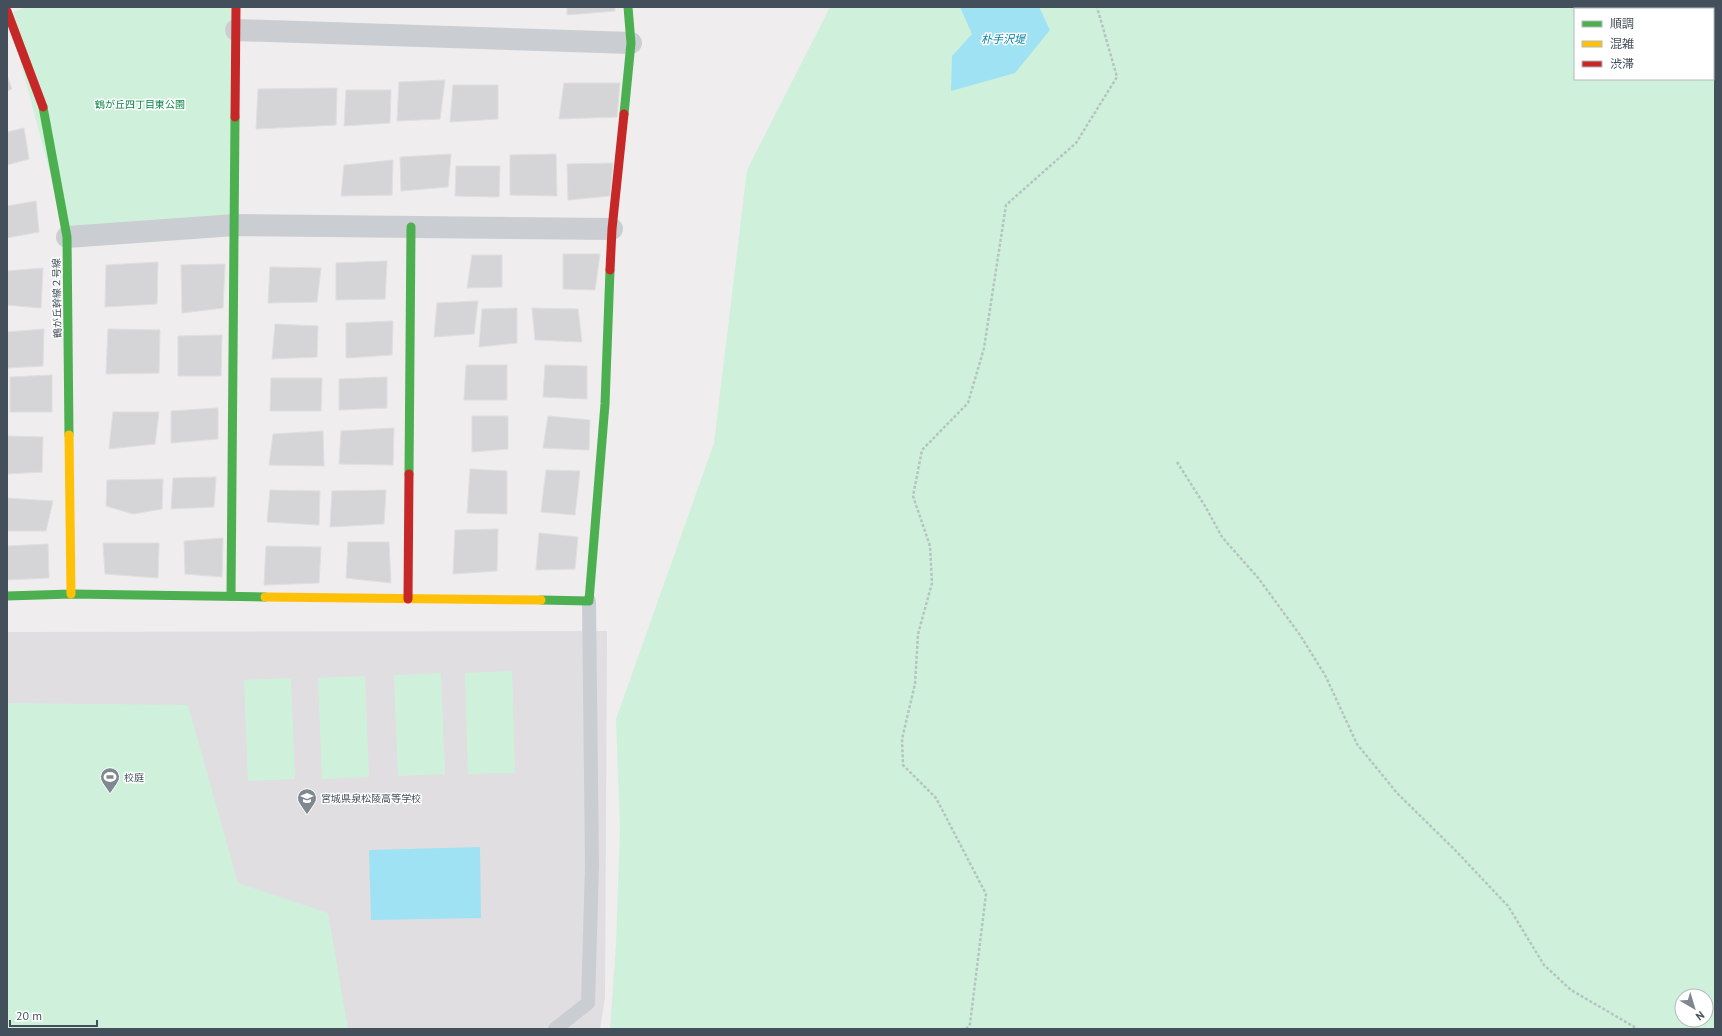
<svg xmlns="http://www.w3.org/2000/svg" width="1722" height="1036" font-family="'PT Sans','Noto Sans JP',sans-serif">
  <rect width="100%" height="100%" fill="#efeded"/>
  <polygon fill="#e0dee0" points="607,631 605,998 600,1029 7,1029 7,632"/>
  <g fill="#cff1db" fill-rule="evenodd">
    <polygon points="26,7 236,7 235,225 67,237 8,14"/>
    <path d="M830,7h885v1022h-1105l6,-85 4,-116 -4,-109 98,-276 33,-273zM1575,9h138v70h-138zM1682,996h24v24h-24z"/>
    <polygon points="512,671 515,773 468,774 465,673"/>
    <polygon points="441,673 445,774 398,776 394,675"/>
    <polygon points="365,676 369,777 322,779 318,678"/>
    <polygon points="291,678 295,779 248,781 244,680"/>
    <polygon points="7,703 188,705 238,883 328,913 348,1029 7,1029"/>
  </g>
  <g fill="#9ee2f3">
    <polygon points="960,7 1039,7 1050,30 1015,73 951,91 952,56 972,34"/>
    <polygon points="480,847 481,918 371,920 369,850"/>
  </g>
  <g fill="#d5d5d7" stroke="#dfdfe0">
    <polygon points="567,7 615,7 615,11 567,15"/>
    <polygon points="7,75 12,89 7,91"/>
    <polygon points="445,80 440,119 397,121 399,82"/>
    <polygon points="564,83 620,83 617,117 559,119"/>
    <polygon points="453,85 498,85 498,119 450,122"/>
    <polygon points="337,88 336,125 256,129 258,89"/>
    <polygon points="346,90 391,90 390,123 344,126"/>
    <polygon points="24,128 29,159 7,165 7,132"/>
    <polygon points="451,154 448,187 401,191 400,157"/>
    <polygon points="556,154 557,196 510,195 510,155"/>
    <polygon points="393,160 392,195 341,196 344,165"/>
    <polygon points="613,163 610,196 568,200 567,164"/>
    <polygon points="456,166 500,166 499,197 455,196"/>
    <polygon points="36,201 39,232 7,238 7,206"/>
    <polygon points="563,254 600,254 595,290 563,289"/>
    <polygon points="472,255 502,255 502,287 467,288"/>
    <polygon points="387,261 385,299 336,300 336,263"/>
    <polygon points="158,262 157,304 105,307 106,265"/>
    <polygon points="225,264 223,308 182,313 181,265"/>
    <polygon points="270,267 321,268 317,302 268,303"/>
    <polygon points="43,268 41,308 7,305 7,271"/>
    <polygon points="478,301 474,334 434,337 437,303"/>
    <polygon points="517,308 517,343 479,347 482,309"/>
    <polygon points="532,308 578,309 582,342 535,340"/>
    <polygon points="393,321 392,355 346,358 346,323"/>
    <polygon points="275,324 318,326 317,357 272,359"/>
    <polygon points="44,329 43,366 7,368 7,332"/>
    <polygon points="108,329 160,330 159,373 106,374"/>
    <polygon points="222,335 221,376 178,376 178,336"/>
    <polygon points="466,365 507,365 507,400 464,400"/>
    <polygon points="545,365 587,366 587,399 543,397"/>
    <polygon points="52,375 52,412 10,412 10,377"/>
    <polygon points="387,377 387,408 339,410 339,379"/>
    <polygon points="271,378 322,378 321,411 270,411"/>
    <polygon points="218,408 218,439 171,443 171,411"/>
    <polygon points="113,412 159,412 155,444 109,449"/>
    <polygon points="472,416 508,416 508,449 472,452"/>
    <polygon points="548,416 590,420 589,450 543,448"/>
    <polygon points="394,428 393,465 339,464 341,431"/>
    <polygon points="323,431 324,466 269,465 273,434"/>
    <polygon points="7,436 43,437 42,472 7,474"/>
    <polygon points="470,469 507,471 507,514 467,513"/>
    <polygon points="546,470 580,471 575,515 541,512"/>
    <polygon points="216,477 214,507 171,509 173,478"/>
    <polygon points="163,479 162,509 133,514 106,506 107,480"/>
    <polygon points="270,490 320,491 319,525 267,522"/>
    <polygon points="386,490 384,524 330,527 332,491"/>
    <polygon points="7,498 53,501 46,531 7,531"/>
    <polygon points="498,529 497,571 453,574 455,530"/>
    <polygon points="539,533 578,537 575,569 536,570"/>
    <polygon points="223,538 222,577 185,574 184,541"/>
    <polygon points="348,542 389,542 391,583 346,578"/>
    <polygon points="103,543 159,543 158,578 105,574"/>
    <polygon points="48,544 49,578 7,580 7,546"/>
    <polygon points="266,546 321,547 319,583 264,585"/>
  </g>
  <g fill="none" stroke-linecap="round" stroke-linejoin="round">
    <g stroke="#b6c4c0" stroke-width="2.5" stroke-dasharray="3 2" stroke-linecap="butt">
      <polyline points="1177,462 1205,506 1222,537 1259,579 1300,635 1325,675 1357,744 1397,793 1455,850 1508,906 1544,965 1571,990 1638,1029"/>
      <polyline points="966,1029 970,1024 986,894 936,798 903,765 902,739 915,684 918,634 932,583 930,546 913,496 922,450 968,403 984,348 1006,205 1076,143 1117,77 1097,7"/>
    </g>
    <polyline stroke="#caced2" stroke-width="14" points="555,1029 588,1003 592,865 589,601"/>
    <g stroke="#caced2" stroke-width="22">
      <polyline points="236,30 631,43"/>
      <polyline points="67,237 235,225 612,229"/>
    </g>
    <g stroke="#4caf50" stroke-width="9">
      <polyline points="43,107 67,237 69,435"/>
      <polyline points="624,114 631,43 628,7"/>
      <polyline points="409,474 411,227"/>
      <polyline points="7,596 71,594 265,597"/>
      <polyline points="231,596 235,117"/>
      <polyline points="541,600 589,601 605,404 610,270"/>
    </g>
    <g stroke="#ffc107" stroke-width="9">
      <polyline points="69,435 71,594"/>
      <polyline points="265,597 541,600"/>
    </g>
    <g stroke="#c62828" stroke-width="9">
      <polyline points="7,11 43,107"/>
      <polyline points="235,117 236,7"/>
      <polyline points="610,270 612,229 624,114"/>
      <polyline points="408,599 409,474"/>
    </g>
  </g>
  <defs>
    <symbol id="stadium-pin" viewBox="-11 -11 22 30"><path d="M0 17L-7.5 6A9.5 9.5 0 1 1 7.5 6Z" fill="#7f878f" stroke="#fff"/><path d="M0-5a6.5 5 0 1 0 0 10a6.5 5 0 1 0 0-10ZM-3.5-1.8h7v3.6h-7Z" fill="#fff"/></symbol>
    <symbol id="school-pin" viewBox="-11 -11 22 30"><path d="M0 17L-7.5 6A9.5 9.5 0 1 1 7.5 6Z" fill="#7f878f" stroke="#fff"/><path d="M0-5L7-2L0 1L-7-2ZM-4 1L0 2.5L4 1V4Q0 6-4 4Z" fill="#fff"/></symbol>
  </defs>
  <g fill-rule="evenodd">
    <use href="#stadium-pin" x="99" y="766" width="22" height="30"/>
    <use href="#school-pin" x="296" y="787" width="22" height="30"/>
  </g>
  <g text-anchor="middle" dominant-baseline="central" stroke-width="3" stroke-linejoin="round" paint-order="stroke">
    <g font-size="10" fill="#0b8547" stroke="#fff">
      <text x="140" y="104">鶴が丘四丁目東公園</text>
    </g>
    <g font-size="10" fill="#43505c" stroke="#fff">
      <text transform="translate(57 298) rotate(-91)">鶴が丘幹線２号線</text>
    </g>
    <g font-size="10" fill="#43505c" stroke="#fff" text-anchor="start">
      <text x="124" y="777">校庭</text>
      <text x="321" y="798">宮城県泉松陵高等学校</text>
    </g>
    <g font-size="11" font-style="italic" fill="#0281a1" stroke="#fff">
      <text x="1003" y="39">朴手沢堤</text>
    </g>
  </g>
  <rect width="1722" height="1036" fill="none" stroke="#43505c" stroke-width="16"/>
  <rect x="1574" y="8" width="140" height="72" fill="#ffffff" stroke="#b4b9be"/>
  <rect x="1582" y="21" width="20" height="6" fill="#4caf50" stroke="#b4b9be"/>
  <text x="1610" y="28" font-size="12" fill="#43505c">順調</text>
  <rect x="1582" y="41" width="20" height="6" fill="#ffc107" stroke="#b4b9be"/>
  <text x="1610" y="48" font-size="12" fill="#43505c">混雑</text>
  <rect x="1582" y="61" width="20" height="6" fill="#c62828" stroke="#b4b9be"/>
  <text x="1610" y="68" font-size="12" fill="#43505c">渋滞</text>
  <g transform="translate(1694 1008) rotate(142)"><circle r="19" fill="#ffffff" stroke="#b4b9be"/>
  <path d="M0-3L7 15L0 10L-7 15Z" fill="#7f878f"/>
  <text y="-6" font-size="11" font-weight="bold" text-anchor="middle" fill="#43505c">N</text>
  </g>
  <path d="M10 1020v6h87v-6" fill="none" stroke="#43505c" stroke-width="2"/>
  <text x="16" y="1020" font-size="12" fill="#43505c" stroke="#ffffff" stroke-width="3" paint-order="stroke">20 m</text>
</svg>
